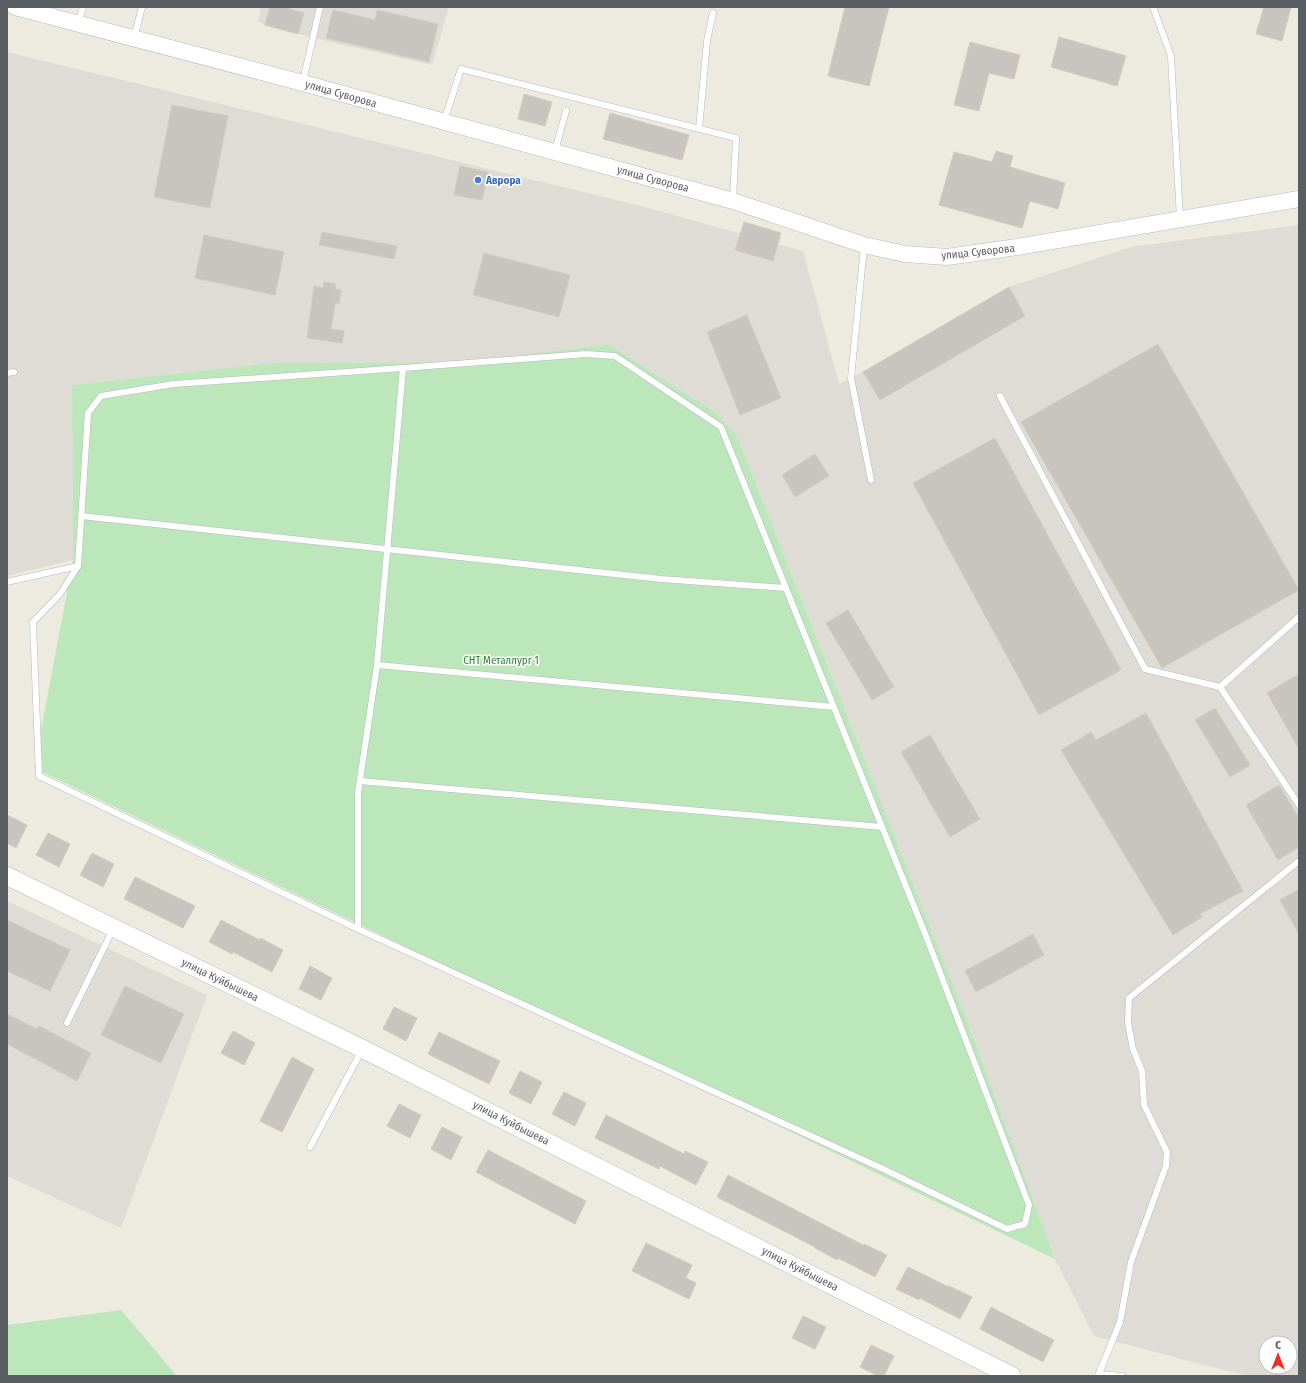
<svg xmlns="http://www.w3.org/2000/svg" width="1306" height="1383" font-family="'Fira Sans Condensed',sans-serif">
  <rect width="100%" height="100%" fill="#edeae0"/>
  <g fill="#dedcd5" fill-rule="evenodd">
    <polygon points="261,7 449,7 432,65 314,38 265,25 258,21"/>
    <path d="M7,52l634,154 162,45 36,133 24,-12 146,-85 122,-40 168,-22v1151h-52l-153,-40 -39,-77 -92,-249 -226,-574 -277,-74 -187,1 -201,22 1,175 -66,16zM1266,1343h24v24h-24z"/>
    <polygon points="7,901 207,995 121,1228 7,1176"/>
  </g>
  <g fill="#bbe7bb">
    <polygon points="609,345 716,413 737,436 963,1010 1055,1259 34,768 73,560 72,385 273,363 460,362"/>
    <polygon points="121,1310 177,1376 7,1376 8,1325"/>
  </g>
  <g fill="#c8c5be" stroke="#d2ccbf">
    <polygon points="270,7 283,7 304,13 298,34 265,25"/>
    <polygon points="845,7 889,7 869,86 828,76"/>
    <polygon points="1264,7 1291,7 1282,41 1256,34"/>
    <polygon points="333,10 375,20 377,10 438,24 429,62 326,38"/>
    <polygon points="1059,37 1126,56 1117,86 1051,67"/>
    <polygon points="970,42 1020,55 1014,79 989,73 979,111 954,105"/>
    <polygon points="524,94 552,102 545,126 518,119"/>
    <polygon points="172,105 228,116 210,208 154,197"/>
    <polygon points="610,113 689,135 682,160 603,139"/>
    <polygon points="996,151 1013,156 1010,167 1065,183 1058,209 1030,201 1022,228 939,205 954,152 992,162"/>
    <polygon points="460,166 488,172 482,200 454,195"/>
    <polygon points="744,222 781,233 773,261 735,250"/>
    <polygon points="322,232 397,246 394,259 319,245"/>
    <polygon points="204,235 284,252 275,295 195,278"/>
    <polygon points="484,253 570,275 559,317 473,295"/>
    <polygon points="324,282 336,284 335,289 341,290 339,304 335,303 331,329 344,331 342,343 307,338 314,286 323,288"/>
    <polygon points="1009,287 1025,316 880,400 863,372"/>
    <polygon points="747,315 781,398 740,415 707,332"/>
    <polygon points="1158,344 1299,590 1162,668 1021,422"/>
    <polygon points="995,438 1121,670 1039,715 913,483"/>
    <polygon points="815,454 829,476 795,497 782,475"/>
    <polygon points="848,610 894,687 872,700 826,623"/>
    <polygon points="1299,674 1299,749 1267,693"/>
    <polygon points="1215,708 1250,765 1230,777 1195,720"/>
    <polygon points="1146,713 1243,891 1200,914 1202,917 1173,935 1061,750 1091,732 1096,740"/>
    <polygon points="930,735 980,819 950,837 901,752"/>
    <polygon points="1279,785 1299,818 1299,847 1278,860 1246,805"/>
    <polygon points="7,815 27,825 16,848 7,843"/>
    <polygon points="48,833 70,844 59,867 36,855"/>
    <polygon points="92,853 114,864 103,887 80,875"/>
    <polygon points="135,877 195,906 183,928 124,899"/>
    <polygon points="1299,889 1299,934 1280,900"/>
    <polygon points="7,920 70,950 50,991 7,971"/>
    <polygon points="221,920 260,940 260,938 283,950 272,972 233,952 232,954 209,942"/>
    <polygon points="1033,934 1044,955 976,992 965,971"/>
    <polygon points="310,966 332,978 321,1000 299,989"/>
    <polygon points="125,986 184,1014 161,1063 101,1035"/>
    <polygon points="394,1007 417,1018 406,1041 383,1029"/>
    <polygon points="7,1014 37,1029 39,1026 91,1053 77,1081 7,1044"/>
    <polygon points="233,1031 255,1043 244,1065 221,1053"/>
    <polygon points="439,1032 500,1061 489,1084 428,1054"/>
    <polygon points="292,1057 314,1069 282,1132 260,1121"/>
    <polygon points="520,1071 542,1082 531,1104 509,1093"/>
    <polygon points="564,1092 586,1103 575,1126 552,1114"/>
    <polygon points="399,1104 421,1115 410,1138 387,1126"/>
    <polygon points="606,1115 684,1154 685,1151 708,1162 696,1185 660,1166 659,1169 595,1138"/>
    <polygon points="442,1127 462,1137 451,1160 431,1149"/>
    <polygon points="488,1150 586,1201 575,1224 476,1172"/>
    <polygon points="728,1175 863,1245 864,1244 887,1255 875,1277 838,1258 837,1260 815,1248 815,1247 717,1197"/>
    <polygon points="646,1243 692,1265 686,1278 696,1283 689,1299 632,1271"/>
    <polygon points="908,1267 949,1287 949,1286 972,1297 960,1319 920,1298 919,1300 896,1289"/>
    <polygon points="991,1307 1054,1340 1043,1362 980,1329"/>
    <polygon points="803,1316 826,1327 815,1349 792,1338"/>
    <polygon points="871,1345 894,1356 884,1376 878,1376 860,1367"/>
  </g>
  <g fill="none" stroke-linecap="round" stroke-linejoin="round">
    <defs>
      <g id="service">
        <polyline points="1153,7 1171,56 1180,218"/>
        <polyline points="78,23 83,7"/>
        <polyline points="134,38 142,7"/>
        <polyline points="303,81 320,7"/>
        <polyline points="444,121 461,69 736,138 733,200"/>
        <polyline points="699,129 707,41 713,13"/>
        <polyline points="555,151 566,111"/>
        <polyline points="864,247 851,378 871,480"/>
        <polygon points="403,368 377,665 358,793 358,929 39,776 33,622 60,594 78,566 88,413 101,396 174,384"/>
        <polyline points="7,373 14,372"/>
        <polyline points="1000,396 1145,669 1220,687 1299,805"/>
        <polyline points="81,516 661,579 786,588"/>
        <polyline points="7,582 78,566"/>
        <polyline points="377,665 834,707"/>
        <polyline points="1220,687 1299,617"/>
        <polyline points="360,781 882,827"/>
        <polyline points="358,929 881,1168 1007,1229 1025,1224 1029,1205 926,936 721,427 615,356 586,354 403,368"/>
        <polyline points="67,1023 113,929"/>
        <polyline points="310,1147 362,1050"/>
        <polyline points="1099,1374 1122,1376"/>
        <polyline points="1098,1376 1120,1322 1131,1262 1166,1166 1167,1152 1144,1105 1142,1071 1133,1049 1128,1023 1129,998 1299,861"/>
      </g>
      <polyline id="tertiary" points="15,7 303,83 733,201 864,245 905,254 947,257 1017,247 1299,199"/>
      <polyline id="secondary" points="7,876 363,1049 1012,1376"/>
    </defs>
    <use href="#service" stroke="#b6b9be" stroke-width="7"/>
    <use href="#tertiary" stroke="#b6b9be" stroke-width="17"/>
    <use href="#secondary" stroke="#b6bbc1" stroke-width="19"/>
    <use href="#service" stroke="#fff" stroke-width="6"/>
    <use href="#tertiary" stroke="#fff" stroke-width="16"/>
    <use href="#secondary" stroke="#fff" stroke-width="18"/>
  </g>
  <circle fill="#3f7fe0" stroke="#fff" stroke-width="1.5" cx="478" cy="180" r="4"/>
  <g text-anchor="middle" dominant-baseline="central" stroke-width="3" stroke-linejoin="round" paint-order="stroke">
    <g font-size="11" fill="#595e63" stroke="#fff">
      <text transform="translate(341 94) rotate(16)">улица Суворова</text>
      <text transform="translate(653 179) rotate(15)">улица Суворова</text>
      <text transform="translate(978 252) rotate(-6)">улица Суворова</text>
      <text transform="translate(220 980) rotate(26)">улица Куйбышева</text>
      <text transform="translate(511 1123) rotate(27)">улица Куйбышева</text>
      <text transform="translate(800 1269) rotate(27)">улица Куйбышева</text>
    </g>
    <g font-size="11" font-weight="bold" fill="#366cbe" stroke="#fff" text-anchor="start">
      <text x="486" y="180">Аврора</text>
    </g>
    <g font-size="11" fill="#2e8531" stroke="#fff">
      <text x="501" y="660">СНТ Металлург 1</text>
    </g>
  </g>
  <rect width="1306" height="1383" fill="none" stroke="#595e63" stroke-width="16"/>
  <g transform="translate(1278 1355)"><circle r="19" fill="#ffffff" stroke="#bdbfc1"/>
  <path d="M0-3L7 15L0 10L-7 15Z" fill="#f42d20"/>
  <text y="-6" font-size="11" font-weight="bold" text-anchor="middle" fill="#595e63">С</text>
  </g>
</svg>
